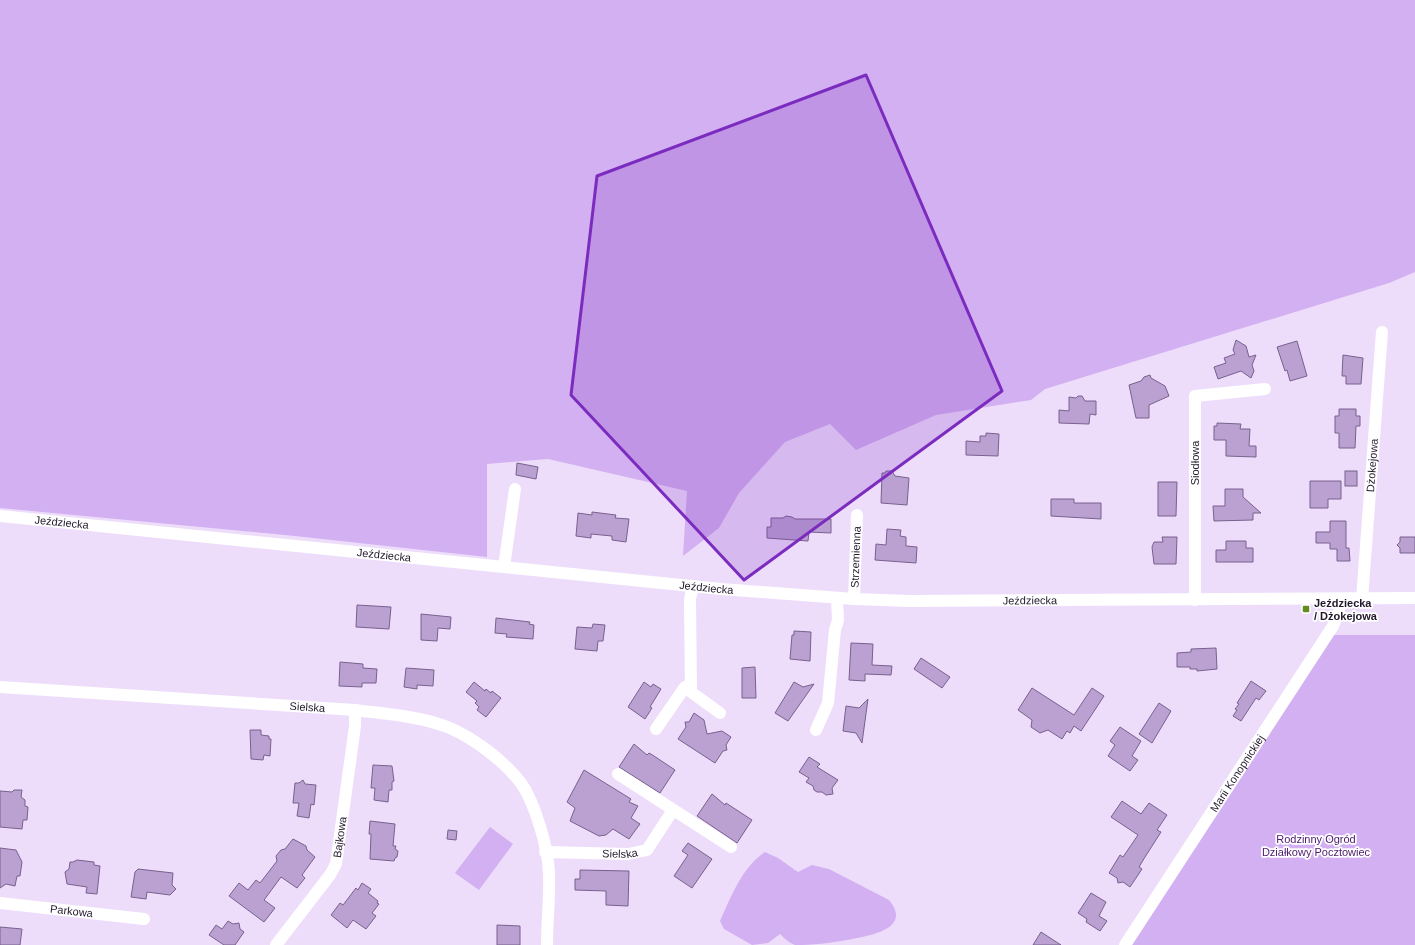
<svg xmlns="http://www.w3.org/2000/svg" width="1415" height="945" font-family="Helvetica,sans-serif">
  <rect width="100%" height="100%" fill="#edddfb"/>
  <g fill="#d3b0f1">
    <polygon points="0,0 1415,0 1415,272 1389,283 1045,389 1031,400 936,415 856,450 830,424 785,442 739,493 719,528 683,556 687,491 548,459 487,464 487,557 295,536 0,508"/>
    <polygon points="1332,635 1415,635 1415,945 1131,945"/>
    <polygon points="490,827 513,844 479,890 455,873"/>
    <path d="M765,852l13,6 20,14 14,-7 17,4 60,31c25,30 -23,36 -42,40 -16,3 -36,5 -52,5 -6,-2 -11,-7 -15,-11l-12,9 -16,2 -28,-16 -4,-8c11,-24 22,-54 45,-69z"/>
  </g>
  <g fill="#baa1d1" stroke="#79618e">
    <polygon points="1236,340 1246,346 1249,357 1256,355 1252,365 1254,371 1251,378 1241,371 1218,379 1214,367 1226,363 1224,358 1235,354 1233,350"/>
    <polygon points="1297,341 1307,376 1290,381 1287,370 1285,371 1277,347"/>
    <polygon points="1343,355 1363,358 1361,384 1346,384 1346,376 1342,376"/>
    <polygon points="1150,375 1151,378 1165,386 1169,396 1149,405 1149,418 1136,418 1129,385 1141,381 1144,377"/>
    <polygon points="1078,396 1082,396 1085,401 1096,401 1096,415 1090,414 1089,424 1059,423 1059,410 1069,411 1069,397 1076,398"/>
    <polygon points="1339,409 1356,409 1356,416 1360,416 1360,426 1356,426 1355,448 1339,448 1339,433 1335,433 1335,416 1339,416"/>
    <polygon points="1217,423 1241,424 1240,429 1250,429 1249,446 1256,446 1256,457 1226,456 1226,440 1214,440 1214,426 1217,426"/>
    <polygon points="986,433 999,434 998,456 966,455 966,441 980,442 980,436 986,436"/>
    <polygon points="517,463 538,467 536,479 516,475"/>
    <polygon points="886,471 892,471 895,476 909,478 907,505 881,503 882,473 885,473"/>
    <rect x="1345" y="471" width="12" height="15"/>
    <polygon points="1310,481 1341,481 1341,499 1328,499 1328,508 1310,508"/>
    <polygon points="1158,482 1177,482 1176,516 1158,516"/>
    <polygon points="1225,489 1243,489 1243,497 1261,513 1253,513 1253,520 1214,521 1213,506 1225,506"/>
    <polygon points="1051,499 1074,499 1074,503 1101,503 1101,519 1051,516"/>
    <polygon points="592,512 616,515 615,518 629,519 626,542 612,540 612,536 591,534 591,538 576,536 578,513 592,515"/>
    <polygon points="786,516 792,517 795,519 831,519 831,533 809,532 808,541 767,538 767,527 771,527 771,518 783,518"/>
    <polygon points="1330,521 1346,521 1346,548 1349,548 1350,561 1337,561 1337,549 1330,549 1330,543 1316,543 1316,532 1330,532"/>
    <polygon points="887,529 901,530 900,536 906,537 906,546 917,547 916,563 875,560 876,544 886,545"/>
    <polygon points="1162,537 1177,537 1176,564 1154,564 1152,547 1154,542 1163,542"/>
    <polygon points="1400,537 1415,537 1415,553 1400,553 1400,548 1397,545 1400,542"/>
    <polygon points="1226,541 1246,541 1246,548 1253,548 1253,562 1216,562 1216,550 1226,550"/>
    <polygon points="357,605 391,607 389,629 356,627"/>
    <polygon points="421,614 451,617 450,629 438,628 437,641 421,640"/>
    <polygon points="496,618 530,622 529,624 534,625 533,639 506,637 507,634 495,633"/>
    <polygon points="593,624 605,625 603,641 598,641 597,651 575,649 577,627 592,628"/>
    <polygon points="794,631 811,632 810,661 790,659 792,635 794,635"/>
    <polygon points="851,643 873,644 872,665 892,666 891,675 865,674 865,681 849,680"/>
    <polygon points="1216,648 1217,669 1197,671 1197,669 1190,669 1190,667 1177,667 1177,653 1191,652 1191,649"/>
    <polygon points="921,658 950,677 942,688 914,669"/>
    <polygon points="340,662 363,664 363,668 377,669 376,683 362,683 362,687 339,686"/>
    <polygon points="755,667 756,698 742,698 742,668"/>
    <polygon points="406,668 434,670 433,686 417,685 417,689 404,687"/>
    <polygon points="1251,681 1266,691 1259,700 1256,698 1241,721 1233,716 1237,710 1235,709 1239,704 1237,703"/>
    <polygon points="474,682 485,691 486,689 491,693 492,691 501,698 486,717 477,710 479,707 475,703 477,701 466,692"/>
    <polygon points="644,682 651,687 653,684 661,689 650,707 652,708 645,719 628,707"/>
    <polygon points="794,682 803,687 814,684 788,721 775,713"/>
    <polygon points="1032,688 1074,715 1092,688 1104,696 1081,731 1074,726 1070,733 1067,731 1062,739 1048,730 1040,733 1031,727 1032,720 1018,710"/>
    <polygon points="868,699 862,743 856,733 843,731 846,706 859,708"/>
    <polygon points="1159,703 1171,711 1152,743 1139,734"/>
    <polygon points="694,713 704,720 707,734 722,731 731,737 726,745 727,750 723,751 715,763 678,739 686,727 685,722 689,722"/>
    <polygon points="1120,727 1141,741 1132,756 1138,760 1130,771 1108,756 1115,745 1110,741"/>
    <polygon points="250,730 261,730 261,735 269,736 269,739 271,739 270,756 264,755 263,760 251,759"/>
    <polygon points="634,744 647,755 649,753 654,756 675,770 660,793 619,767"/>
    <polygon points="809,757 820,764 817,767 838,780 832,788 833,794 826,795 822,792 817,792 814,790 813,786 806,782 809,778 799,772"/>
    <polygon points="373,765 392,766 394,781 392,782 392,790 389,790 388,802 374,800 375,788 371,788"/>
    <polygon points="584,770 631,799 629,802 638,806 631,818 640,824 629,839 613,829 606,835 599,836 570,821 575,808 567,802"/>
    <polygon points="303,780 305,784 316,785 314,805 311,804 309,818 297,816 299,803 293,803 295,783 299,783"/>
    <polygon points="14,790 22,790 21,797 25,800 25,806 28,807 27,820 23,820 22,829 0,827 0,791 12,792"/>
    <polygon points="712,794 725,805 726,803 752,820 737,843 697,816"/>
    <polygon points="1122,801 1141,814 1149,803 1167,815 1157,830 1161,832 1145,857 1139,867 1142,869 1130,887 1123,882 1118,883 1117,878 1109,873 1120,855 1123,857 1138,835 1111,817"/>
    <polygon points="370,821 395,824 393,846 396,846 395,849 398,851 397,857 395,858 394,861 370,859 371,834 369,834"/>
    <polygon points="448,830 457,831 456,840 447,839"/>
    <polygon points="293,839 306,846 307,850 315,857 302,875 305,878 297,888 281,877 264,900 275,908 264,922 229,896 239,883 248,890 256,880 260,883 277,861 276,856 281,850 285,849"/>
    <polygon points="688,843 712,859 692,888 674,876 688,855 682,851"/>
    <polygon points="0,848 16,850 22,862 20,876 17,876 15,886 6,884 0,888"/>
    <polygon points="77,860 94,862 94,865 100,866 97,894 86,893 87,887 67,884 65,872 69,869 70,862 73,862"/>
    <polygon points="138,869 173,873 172,885 176,889 170,895 147,892 146,899 131,897 135,872"/>
    <polygon points="580,870 629,871 628,906 606,905 606,891 575,890 575,879 580,879"/>
    <polygon points="362,883 371,889 368,893 378,901 377,903 379,904 372,913 376,916 366,929 353,920 347,928 331,915 340,903 343,905 356,888 358,890"/>
    <polygon points="1091,893 1106,902 1099,916 1107,921 1100,931 1086,922 1087,919 1078,913"/>
    <polygon points="228,921 233,924 239,923 240,929 244,932 235,945 224,945 209,935 216,925 222,929"/>
    <polygon points="497,925 520,926 520,945 497,945"/>
    <polygon points="0,927 22,929 20,945 0,945"/>
    <polygon points="1041,932 1061,945 1033,945"/>
  </g>
  <g fill="none" stroke-linecap="round" stroke-linejoin="round">
    <g stroke="#fff" stroke-width="12">
      <path id="s1" d="M0,516l721,73 133,10 56,2 505,-3"/>
      <polyline points="504,567 515,489"/>
      <polyline points="693,586 690,599 691,692 720,713"/>
      <path id="s2" d="M854,599l3,-84"/>
      <path id="s3" d="M1362,599l20,-267"/>
      <polyline points="1195,600 1195,396 1265,389"/>
      <path id="s4" d="M0,687l355,23c31,4 65,6 95,18 25,11 54,33 71,55 14,20 27,65 28,89 1,24 -2,49 -2,73"/>
      <polyline points="656,729 685,687 691,685"/>
      <polyline points="816,730 828,703 835,630 838,620 837,598"/>
      <polyline points="618,774 731,847"/>
      <path id="s5" d="M545,852l83,2 19,-4 26,-40"/>
      <path id="s6" d="M0,903l144,16"/>
      <path id="s7" d="M276,945l54,-70 6,-11 19,-138v-16"/>
      <path id="s8" d="M1125,945l208,-319 6,-15 1,-12"/>
    </g>
  </g>
  <path fill="#7b2cbf" fill-opacity="0.2" stroke="#7b2cbf" stroke-width="3" stroke-linejoin="round" d="M866,75l136,316 -258,189 -173,-185 26,-219z"/>
  <rect fill="#628d1c" stroke="#fff" stroke-width="1.5" x="1302" y="605" width="8" height="8" rx="2"/>
  <g text-anchor="middle" dominant-baseline="central" stroke-width="3.5" stroke-linejoin="round" paint-order="stroke">
    <g font-size="11" fill="#22182a" stroke="#fff">
      <text transform="translate(1195 463) rotate(-90)">Siodłowa</text>
      <text stroke="none"><textPath href="#s3" startOffset="134">Dżokejowa</textPath></text>
      <text stroke="none"><textPath href="#s1" startOffset="62">Jeździecka</textPath></text>
      <text stroke="none"><textPath href="#s1" startOffset="386">Jeździecka</textPath></text>
      <text stroke="none"><textPath href="#s2" startOffset="42">Strzemienna</textPath></text>
      <text stroke="none"><textPath href="#s1" startOffset="710">Jeździecka</textPath></text>
      <text stroke="none"><textPath href="#s1" startOffset="1034">Jeździecka</textPath></text>
      <text stroke="none"><textPath href="#s4" startOffset="308">Sielska</textPath></text>
      <text stroke="none"><textPath href="#s8" startOffset="205">Marii Konopnickiej</textPath></text>
      <text stroke="none"><textPath href="#s7" startOffset="128">Bajkowa</textPath></text>
      <text stroke="none"><textPath href="#s5" startOffset="75">Sielska</textPath></text>
      <text stroke="none"><textPath href="#s6" startOffset="72">Parkowa</textPath></text>
    </g>
    <g font-size="11" font-weight="bold" fill="#22182a" stroke="#fff" text-anchor="start">
      <text x="1314" y="603">Jeździecka<tspan x="1314" dy="13">/ Dżokejowa</tspan></text>
    </g>
    <g font-size="11" fill="#4b196b" stroke="#fff">
      <text x="1316" y="839">Rodzinny Ogród<tspan x="1316" dy="13">Działkowy Pocztowiec</tspan></text>
    </g>
  </g>
</svg>
